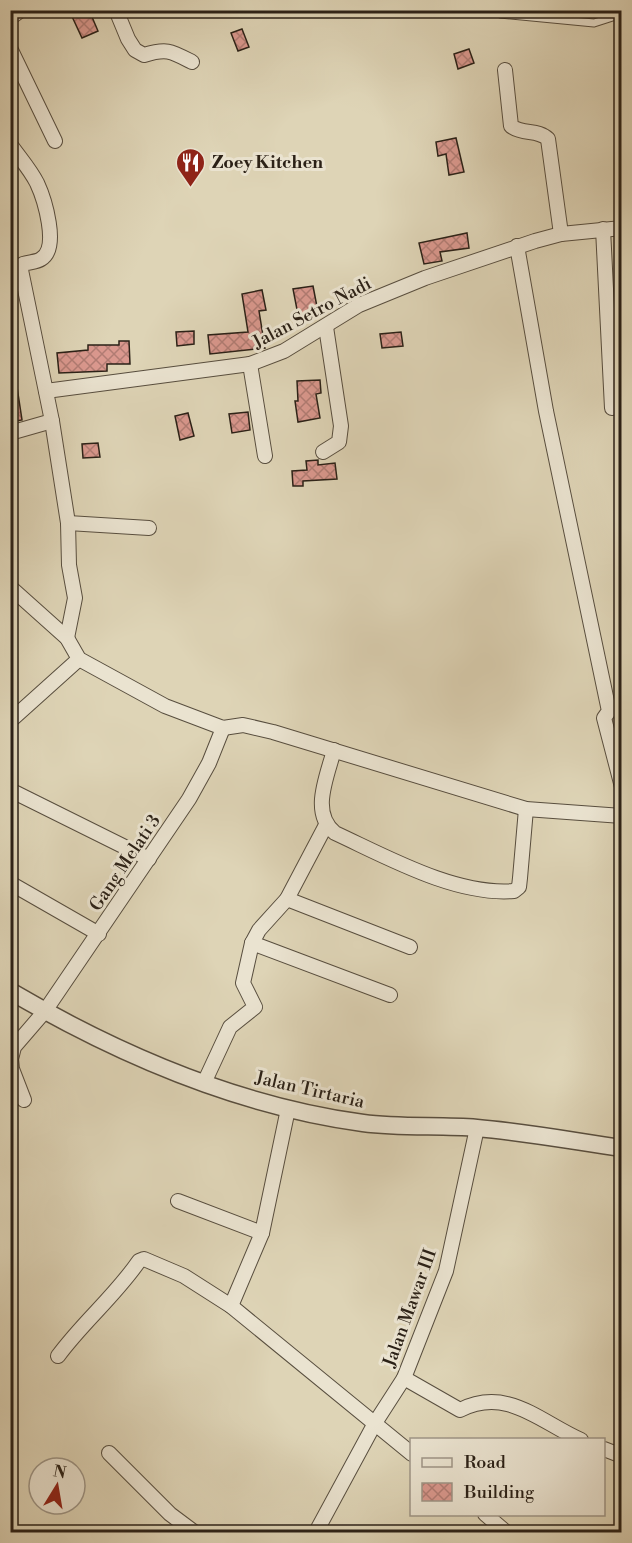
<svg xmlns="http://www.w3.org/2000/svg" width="632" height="1543" font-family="'Libre Bodoni',serif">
  <defs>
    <pattern id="building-cross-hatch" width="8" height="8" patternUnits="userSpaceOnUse" patternTransform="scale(1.5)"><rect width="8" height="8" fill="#da988e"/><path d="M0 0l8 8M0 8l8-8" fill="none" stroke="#b17c73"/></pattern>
  </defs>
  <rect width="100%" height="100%" fill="#ded4b6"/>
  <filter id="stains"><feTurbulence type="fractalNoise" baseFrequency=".00333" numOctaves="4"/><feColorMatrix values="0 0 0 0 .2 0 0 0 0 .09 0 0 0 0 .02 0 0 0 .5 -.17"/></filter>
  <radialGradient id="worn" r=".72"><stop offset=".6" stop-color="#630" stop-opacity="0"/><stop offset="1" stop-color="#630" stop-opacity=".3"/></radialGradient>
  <g fill="url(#building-cross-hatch)" stroke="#2b2117" stroke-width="1.5">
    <polygon points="69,10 89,10 98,31 82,38"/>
    <polygon points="242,29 249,47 238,51 231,33"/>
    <polygon points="469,49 474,63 458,69 454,54"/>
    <polygon points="456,138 464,172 449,175 446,154 438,156 436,142"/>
    <polygon points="467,233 469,248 440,252 442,261 424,264 419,243"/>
    <polygon points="313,286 319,317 299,320 293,289"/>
    <polygon points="262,290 266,310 259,311 265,348 210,354 208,335 248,332 242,294"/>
    <polygon points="194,331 194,344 177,346 176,332"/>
    <polygon points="401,332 403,346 382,348 380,334"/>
    <polygon points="119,341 129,341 130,364 107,364 107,371 59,373 57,353 88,350 88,345 119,345"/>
    <polygon points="320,380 321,393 316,394 320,418 298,422 295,401 298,401 297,381"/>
    <polygon points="17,387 22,420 10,422 10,388"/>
    <polygon points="248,412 250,430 232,433 229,414"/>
    <polygon points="188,413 194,436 180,440 175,416"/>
    <polygon points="98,443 100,457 83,458 82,444"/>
    <polygon points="318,460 318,465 335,463 337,479 303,481 303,486 293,486 292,471 307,470 306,461"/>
  </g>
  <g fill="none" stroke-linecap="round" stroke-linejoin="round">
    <defs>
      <polyline id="service" points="500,14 594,23 622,14"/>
      <g id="minor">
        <path d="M116,10l12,29 7,11 9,5c23,-7 27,-4 48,7"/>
        <polyline points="10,18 21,10"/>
        <polyline points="10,48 55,141"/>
        <path d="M505,70l6,56c12,9 27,3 37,13l13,95"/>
        <path d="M10,144c9,13 20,25 27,39 7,15 23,65 4,76 -4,3 -12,3 -18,5l-2,6 31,151 16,102 1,42 6,33 -8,40"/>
        <polyline points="603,229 612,408"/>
        <polyline points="517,246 546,411 609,711 604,718 622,787"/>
        <polyline points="250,364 265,456"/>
        <polyline points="46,391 250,364 284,351 359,305 425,278 535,241 561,234 622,228"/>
        <polyline points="10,433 52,421"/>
        <polyline points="323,452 339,442 341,426 326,327"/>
        <polyline points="68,523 149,528"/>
        <polyline points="10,587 67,638 79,659 165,706 223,728 243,725 273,732 526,809 622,816"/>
        <polyline points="10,721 79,659"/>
        <path d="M334,750c-7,27 -24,63 1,83 52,24 121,63 179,58l5,-4 1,-9 6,-69"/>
        <polyline points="10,790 149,859"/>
        <polyline points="10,883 99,934"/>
        <polyline points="287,899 410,947"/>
        <polyline points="252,943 390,995"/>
        <polyline points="204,1083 230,1027 255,1007 243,983 252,943 259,930 287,899 326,825"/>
        <polyline points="24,1100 12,1069 11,1059 14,1047 45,1011 189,799 209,763 223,728"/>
        <polyline points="178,1201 262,1233"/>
        <polyline points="231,1306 262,1233 288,1109"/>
        <path d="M58,1356c25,-34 57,-60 81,-95l5,-2 40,17 47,30 181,148"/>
        <path d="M404,1378l56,32c47,-24 80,12 121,30"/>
        <polyline points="604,1449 622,1456"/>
        <polyline points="109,1453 170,1514 194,1532"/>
        <polyline points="485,1514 506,1532"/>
        <polyline points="316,1532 375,1423 404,1378 446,1271 477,1128"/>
      </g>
      <path id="tertiary" d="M10,991c109,64 227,115 353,132 37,5 76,2 114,5 48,4 96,13 145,20"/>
    </defs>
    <use href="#service" stroke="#584e3f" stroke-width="9"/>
    <use href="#minor" stroke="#584e3f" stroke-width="16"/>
    <use href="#tertiary" stroke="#584e3f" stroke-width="19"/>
    <use href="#service" stroke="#eae3d0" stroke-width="7"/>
    <use href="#minor" stroke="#eae3d0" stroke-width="14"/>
    <use href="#tertiary" stroke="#eae3d0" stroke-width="16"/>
  </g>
  <defs>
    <symbol id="restaurant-pin" viewBox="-11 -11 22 30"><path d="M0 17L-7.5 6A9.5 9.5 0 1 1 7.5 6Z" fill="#8f2418" stroke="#eae3d0"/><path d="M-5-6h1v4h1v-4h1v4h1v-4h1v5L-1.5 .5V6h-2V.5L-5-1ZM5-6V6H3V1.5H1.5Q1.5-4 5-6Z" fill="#fff"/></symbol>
  </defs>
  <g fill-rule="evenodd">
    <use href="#restaurant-pin" x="174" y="146" width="33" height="45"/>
  </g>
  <g text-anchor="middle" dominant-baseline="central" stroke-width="6" stroke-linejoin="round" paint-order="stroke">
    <g font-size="18" font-weight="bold" fill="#2b2117" stroke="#eae3d0" text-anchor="start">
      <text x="212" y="162">Zoey Kitchen</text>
    </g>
    <g font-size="18" fill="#2b2117" stroke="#eae3d0">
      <text transform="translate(312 313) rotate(-28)">Jalan Setro Nadi</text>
      <text transform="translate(125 863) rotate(-56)">Gang Melati 3</text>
      <text transform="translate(310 1090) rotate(13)">Jalan Tirtaria</text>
      <text transform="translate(410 1308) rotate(-70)">Jalan Mawar III</text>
    </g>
  </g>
  <rect width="632" height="1543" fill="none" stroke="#ded4b6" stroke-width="36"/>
  <rect x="12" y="12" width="608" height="1519" fill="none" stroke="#2b2117" stroke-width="3"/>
  <rect x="18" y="18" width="596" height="1507" fill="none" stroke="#2b2117" stroke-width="1.5"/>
  <rect x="410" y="1438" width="195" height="78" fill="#eae3d0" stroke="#9e9586" stroke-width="1.5"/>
  <rect x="422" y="1458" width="30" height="9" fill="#eae3d0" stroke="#9e9586" stroke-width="1.5"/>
  <text x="464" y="1468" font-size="18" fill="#2b2117">Road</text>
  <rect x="422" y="1483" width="30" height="18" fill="url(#building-cross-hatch)" stroke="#9e9586" stroke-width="1.5"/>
  <text x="464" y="1498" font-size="18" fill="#2b2117">Building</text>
  <g transform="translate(57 1486) rotate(11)"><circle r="28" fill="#eae3d0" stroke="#9e9586" stroke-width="1.5"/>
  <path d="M0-4.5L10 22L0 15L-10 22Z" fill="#8f2418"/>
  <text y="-9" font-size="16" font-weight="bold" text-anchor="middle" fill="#2b2117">N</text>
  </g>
  <rect width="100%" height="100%" filter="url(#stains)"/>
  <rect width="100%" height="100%" fill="url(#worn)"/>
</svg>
